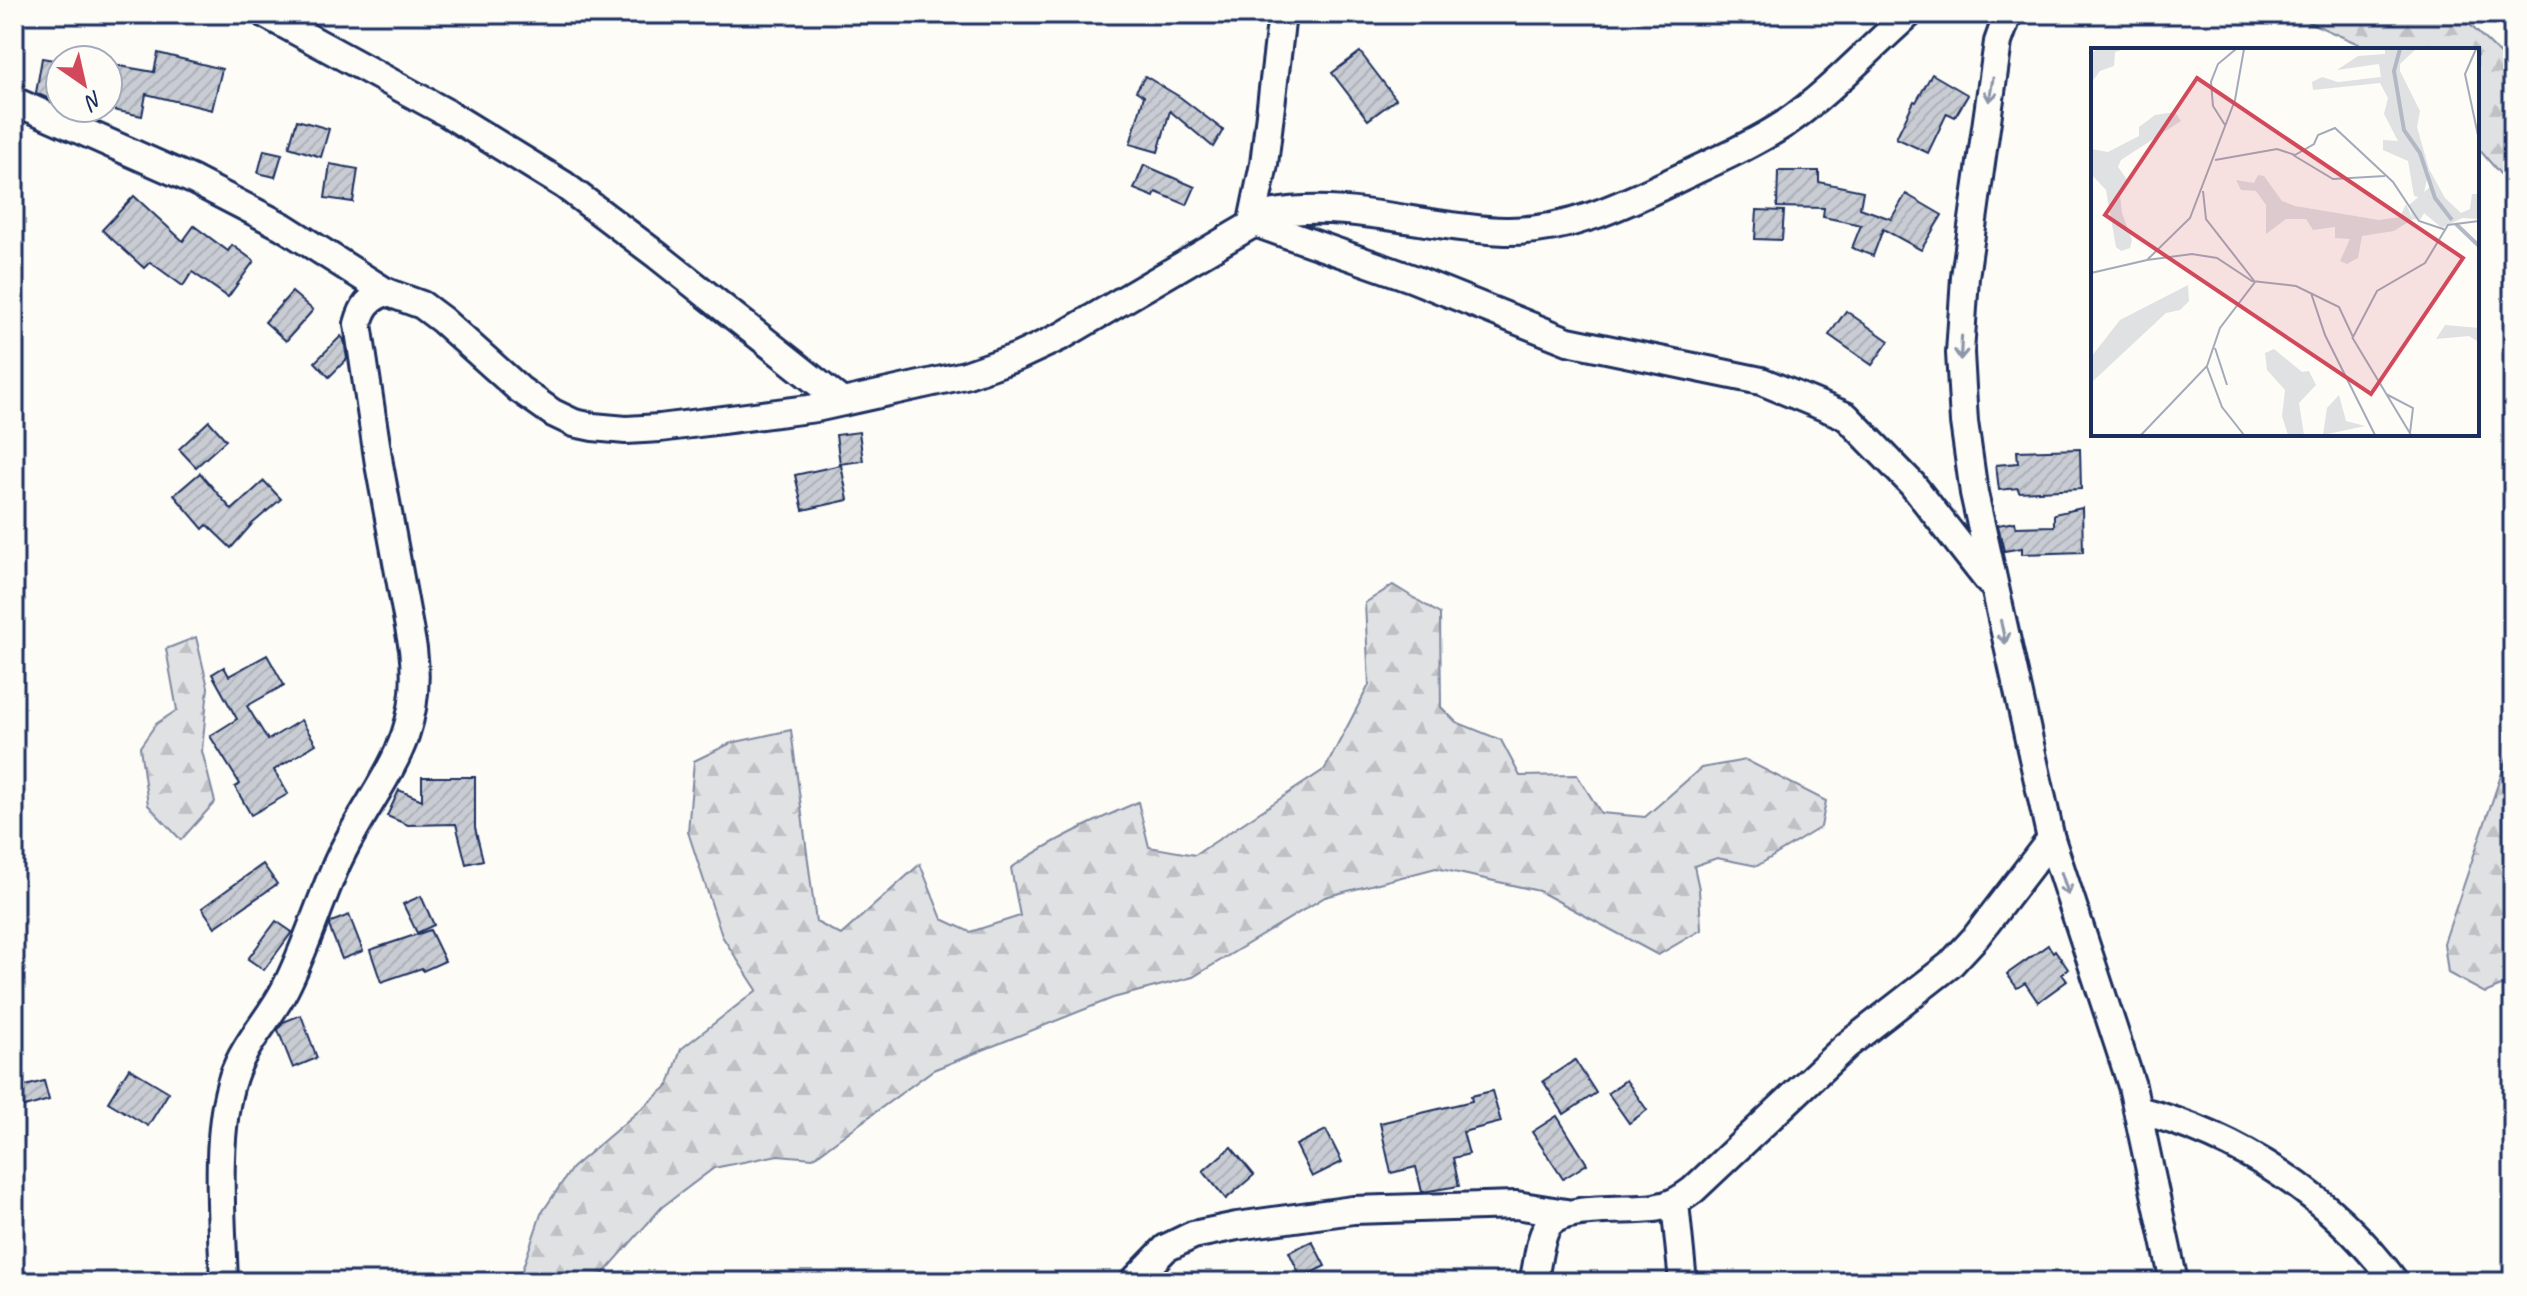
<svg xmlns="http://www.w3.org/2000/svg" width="2527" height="1296" font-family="Caveat,sans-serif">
  <defs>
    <pattern id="forest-firs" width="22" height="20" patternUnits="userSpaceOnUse" patternTransform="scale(2)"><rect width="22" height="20" fill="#e0e1e3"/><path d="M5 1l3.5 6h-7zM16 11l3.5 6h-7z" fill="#c0c1c5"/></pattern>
    <pattern id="building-hatch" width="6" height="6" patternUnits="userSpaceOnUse" patternTransform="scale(2)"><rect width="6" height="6" fill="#c9ccd3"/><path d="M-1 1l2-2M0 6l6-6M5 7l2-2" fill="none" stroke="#acb0b8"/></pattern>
  </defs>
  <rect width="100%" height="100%" fill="#fdfcf7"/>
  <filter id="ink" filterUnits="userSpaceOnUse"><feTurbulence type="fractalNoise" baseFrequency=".0125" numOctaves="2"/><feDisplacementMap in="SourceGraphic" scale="16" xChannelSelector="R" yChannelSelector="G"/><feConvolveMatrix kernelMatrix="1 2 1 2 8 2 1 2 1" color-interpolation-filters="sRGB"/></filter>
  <g filter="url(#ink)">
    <g fill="url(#forest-firs)" stroke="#7e88a0" stroke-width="2">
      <polygon points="2299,14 2459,14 2513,67 2513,189 2477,147 2477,50 2372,50 2304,20"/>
      <path d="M1393,585l47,29 1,93 15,15 45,18 19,36 57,-1 24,38 44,4 56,-49 45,-8 80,41 -5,26 -64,39 -40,-8 -23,8 5,23 2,41 -43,25 -119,-64 -103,-23 -111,29 -132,80 -80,21 -180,72 -120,88 -35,-3 -64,13 -52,39 -66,75h-78l23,-68 31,-46 97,-83 12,-36 76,-59 -35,-54 -34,-104 6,-71 37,-18 60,-13 25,192 25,13 79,-71 22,55 28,13 50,-16 -9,-48c40,-27 83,-47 127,-66l11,45 46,8 130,-86 44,-84 -4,-82z"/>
      <polygon points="196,637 208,687 202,751 215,802 181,840 148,805 140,747 156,724 177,710 166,649"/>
      <polygon points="2513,740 2513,981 2485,993 2448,973 2444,943"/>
    </g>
    <g fill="url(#building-hatch)" stroke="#1b2f5e" stroke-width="2">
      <polygon points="1360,52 1396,99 1368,120 1332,73"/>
      <polygon points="158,53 222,69 212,110 146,94 142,116 108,109 108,64 154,72"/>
      <polygon points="42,58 60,61 60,104 36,93"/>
      <polygon points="1932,74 1968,95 1955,117 1947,113 1928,153 1896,138 1914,101 1916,102"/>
      <polygon points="1145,76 1180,97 1223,130 1213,147 1170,111 1158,152 1130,144 1144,96 1136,91"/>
      <polygon points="297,120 329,129 321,157 289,147"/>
      <polygon points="264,150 282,154 275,177 258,173"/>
      <polygon points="330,164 358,169 353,202 325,198"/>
      <polygon points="1144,165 1195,187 1187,205 1156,192 1154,197 1134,189"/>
      <polygon points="1778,171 1819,171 1819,182 1863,191 1860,208 1891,219 1906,194 1942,215 1921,250 1883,229 1873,256 1852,248 1861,225 1823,217 1824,208 1777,207"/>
      <polygon points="134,196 183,241 194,226 228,251 232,245 254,261 228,297 192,272 183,286 150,262 144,268 102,230"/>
      <polygon points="1757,210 1784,211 1782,240 1755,239"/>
      <polygon points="292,292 313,310 286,341 265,322"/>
      <polygon points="1846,311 1889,341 1872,365 1829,335"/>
      <polygon points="341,336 344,340 347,359 329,377 315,362"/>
      <polygon points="209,421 226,440 196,467 179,449"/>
      <polygon points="859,432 863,461 840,464 836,435"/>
      <polygon points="2080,449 2081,489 2019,492 2018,488 1999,490 1996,465 2018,463 2017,451"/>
      <polygon points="841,465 848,500 803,510 795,475"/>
      <polygon points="200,473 232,510 264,481 281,499 252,524 231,548 207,525 203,529 174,495"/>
      <polygon points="2082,508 2083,552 2022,554 2022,548 2004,551 1998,525 2015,522 2016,527 2054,526 2054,514"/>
      <polygon points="267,655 284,685 247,706 268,740 301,720 316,744 274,770 288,794 251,815 235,787 240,784 210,736 237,719 212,674 224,667 229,676"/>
      <polygon points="422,777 475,777 475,828 483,860 466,864 456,824 408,825 387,816 399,790 422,800"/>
      <polygon points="263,864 277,884 215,927 202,908"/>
      <polygon points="421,896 434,925 417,933 403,904"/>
      <polygon points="349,915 363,951 342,959 329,926 331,922"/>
      <polygon points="276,921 292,932 264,970 248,959"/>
      <polygon points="430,930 445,961 423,971 422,968 381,982 370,950"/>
      <polygon points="2048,945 2053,952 2055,950 2068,969 2062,974 2067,981 2038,1002 2025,983 2017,988 2007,974"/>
      <polygon points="301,1015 317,1058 293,1068 278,1030 283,1022"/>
      <polygon points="1575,1060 1596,1093 1564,1114 1543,1081"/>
      <polygon points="129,1068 169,1092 148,1126 108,1102"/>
      <polygon points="1626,1080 1647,1110 1629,1123 1608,1093"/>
      <polygon points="44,1081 49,1100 14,1110 14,1089"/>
      <polygon points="1492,1091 1501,1122 1463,1132 1469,1154 1453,1158 1459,1186 1422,1192 1416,1167 1391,1173 1380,1123 1472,1101 1471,1096"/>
      <polygon points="1557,1116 1587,1164 1563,1179 1532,1132"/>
      <polygon points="1326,1130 1342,1162 1312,1177 1296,1145"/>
      <polygon points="1231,1147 1254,1175 1226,1199 1203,1171"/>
      <polygon points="1312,1241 1325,1266 1301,1278 1289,1252"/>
    </g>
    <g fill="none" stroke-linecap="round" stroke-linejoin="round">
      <defs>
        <g id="minor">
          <polyline points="265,14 447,113 564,185 658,256 842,402"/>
          <polyline points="1282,14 1264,164 1252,222 1411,278 1568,341 1761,381 1846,416 1912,484 1989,582"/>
          <polyline points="2008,14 1998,42 1965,277 1960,353 1964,422 1974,493 2051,839 2132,1086 2174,1282"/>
          <polyline points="14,101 193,180 282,226 386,292"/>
          <path d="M2138,1110c102,26 194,87 257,172"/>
          <polyline points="1675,1203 1683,1282"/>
          <path d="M224,1282c-2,-60 -10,-149 9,-205 11,-33 36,-57 52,-88 21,-41 34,-86 53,-128 37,-79 87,-116 75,-212l-34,-185 -21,-140c5,-18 10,-25 28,-32l36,13 20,15 77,69 34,24 21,10 19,4 33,3 34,-2 156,-20 149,-33 52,-18 45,-21 208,-122c77,-15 158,15 235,17 70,1 129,-32 189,-60 32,-15 63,-29 92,-48 44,-31 82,-73 123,-109"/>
          <polyline points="1133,1282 1166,1248 1193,1235 1237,1226 1353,1210 1516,1205 1566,1213"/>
          <path d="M1533,1282c5,-17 5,-39 14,-55 14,-23 81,-15 107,-19 16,-2 27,-9 39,-18l153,-144 104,-81 25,-27 76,-99"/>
        </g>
      </defs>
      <use href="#minor" stroke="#1b2f5e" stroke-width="32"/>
      <use href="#minor" stroke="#fdfcf7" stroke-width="26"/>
    </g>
    <defs><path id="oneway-shaft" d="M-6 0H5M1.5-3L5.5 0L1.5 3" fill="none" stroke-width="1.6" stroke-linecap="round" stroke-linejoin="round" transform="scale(2)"/></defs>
    <g stroke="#8c96aa">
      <use href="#oneway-shaft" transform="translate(1991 90) rotate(99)"/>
      <use href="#oneway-shaft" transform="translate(1961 348) rotate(93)"/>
      <use href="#oneway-shaft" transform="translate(2003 632) rotate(78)"/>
      <use href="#oneway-shaft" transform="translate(2065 884) rotate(72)"/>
    </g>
  </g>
  <g transform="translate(2091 48)">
    <rect width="388" height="388" fill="#fdfcf7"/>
    <path d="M338,121l16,29 16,15 9,-4 2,-15h7v25l-17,-1 -20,10 -18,-15 -4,7 -7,-1 -4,-14 20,-17z" fill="#e0e1e3"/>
    <path d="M7,1h27l-10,3 -1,14 -14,5 -9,12v-30zM294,1h31l-16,15v7l20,40 -3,16 12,42 -6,29 -9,-2 -6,-35 -25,-11v-10l15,1 -14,-27 4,-16 -8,-15 -67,7 -1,-8 10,-5 16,5 43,-5 -2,-13 -42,6 21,-14 27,-2zM84,64l6,9 -60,39 -3,7 10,14 -8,14 2,18 10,27 -2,8 -9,3 -5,-4 -10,-57 -15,-16v-25l17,3 31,-16v-9l16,-12zM167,127l6,1 18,25 13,5 84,14 21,-3 6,-13 7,15 -19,12 -32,5 -4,22 -11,6 -7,-3 10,-22 -15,-1v-11l-22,3 -7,-11h-20l-20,15v-29l-10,-14 -15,-1 -5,-10 18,3zM97,237l1,16 -9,9 -14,3 -75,70v-26l29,-37zM354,277l34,3v14l-10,-6 -33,3zM183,301l28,23 7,-1 7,14 -17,18 5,32h-16l-6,-19 3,-26 -18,-20 -2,-17zM248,347l7,26 19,5 -42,9 4,-27z" fill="#e0e1e3"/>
    <path fill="none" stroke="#b3b8c5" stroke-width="4" d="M309,1l-6,22 10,59 16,23 15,45 17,22M365,176l23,22"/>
    <path fill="none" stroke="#a3aaba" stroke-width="2" d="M385,1l-11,25 14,66M134,77l-12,-19 -2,-24 7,-18 18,-15M202,107l40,24 52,-3M124,112l62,-11 18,6 19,-11 4,-9 17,-7 58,54 26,39 27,9M56,212l45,-6 25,4 35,23 44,5 43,21 14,30 24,-46 48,-28 23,-38 31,-4M0,225l56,-13 43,-42 45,-118 9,-51M220,245l14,42 50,100M261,289l59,98M124,300l12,37M116,319l15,40 22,28M295,346l27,14 -3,25M50,387l66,-69 13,-38 35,-46 -49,-63 -3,-28"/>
    <path fill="#d1495b" fill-opacity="0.15" stroke="#d1495b" stroke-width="4" d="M106,30l266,180 -92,136 -266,-179z"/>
    <rect width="388" height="388" fill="none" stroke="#1b2f5e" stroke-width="4"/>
  </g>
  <rect width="2527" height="1296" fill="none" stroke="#fdfcf7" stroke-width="48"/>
  <rect x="24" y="24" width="2479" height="1248" fill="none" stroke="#1b2f5e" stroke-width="3" filter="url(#ink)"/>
  <g transform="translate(84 84) rotate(146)"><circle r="38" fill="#fdfcf7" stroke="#a3aaba" stroke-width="2"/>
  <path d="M0-6L14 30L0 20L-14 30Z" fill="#d1495b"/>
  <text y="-12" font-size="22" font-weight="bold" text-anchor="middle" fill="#1b2f5e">N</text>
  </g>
</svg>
